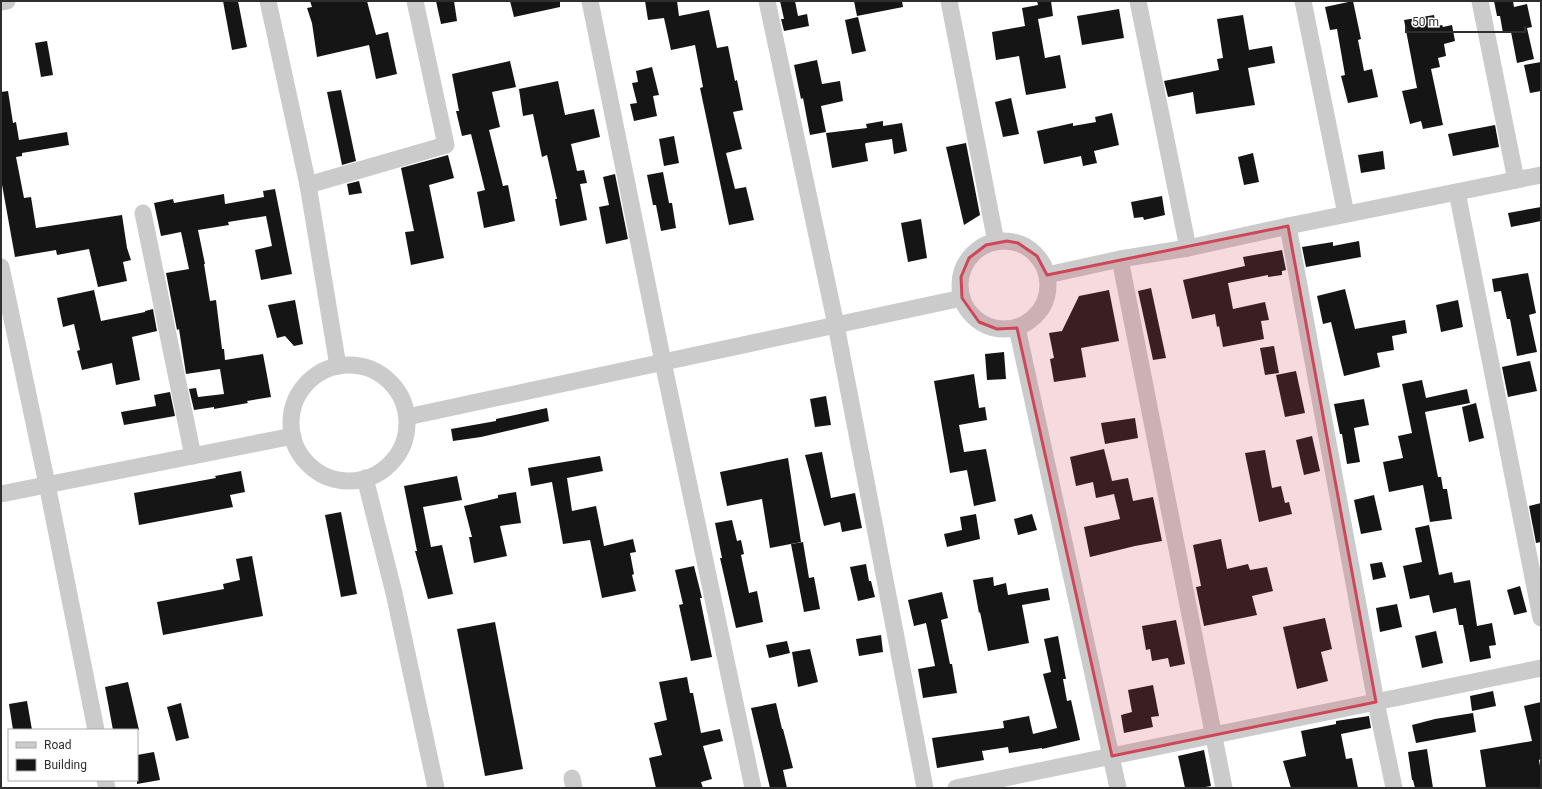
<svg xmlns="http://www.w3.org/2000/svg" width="1542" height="789" font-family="Roboto,sans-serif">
  <rect width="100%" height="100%" fill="#fff"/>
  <g fill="#151515">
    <polygon points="223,1 238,1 247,47 232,50"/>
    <polygon points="310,1 367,1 376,35 388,32 397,74 376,79 369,45 317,57 312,23 307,8 312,7"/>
    <polygon points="436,1 454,1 457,21 441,24"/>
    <polygon points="510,1 560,1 560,7 514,17"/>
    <polygon points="645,1 677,1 679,16 709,10 717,48 728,46 735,81 737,80 743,110 733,112 742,149 726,153 735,189 746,187 754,220 729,225 700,88 703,87 695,45 671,50 664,18 648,20"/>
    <polygon points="780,1 795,1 798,16 807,14 809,26 784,31 781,19 784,19"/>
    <polygon points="854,1 902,1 903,7 857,16"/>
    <polygon points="1037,1 1051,1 1053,16 1038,19 1045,58 1060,55 1066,88 1026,95 1019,56 996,60 992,32 1025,26 1022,8 1038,5"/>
    <polygon points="1353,1 1361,39 1358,40 1364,71 1372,69 1378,97 1348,103 1341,76 1345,75 1337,29 1330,30 1325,7"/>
    <polygon points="1494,1 1513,1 1514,7 1527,4 1532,27 1527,28 1534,59 1517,63 1511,32 1503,33 1500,16 1497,16"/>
    <polygon points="1119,9 1124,38 1082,45 1077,16"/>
    <polygon points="1243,15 1249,50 1272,46 1275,63 1248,68 1255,105 1196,114 1193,92 1168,97 1164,81 1219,70 1217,59 1223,58 1217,19"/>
    <polygon points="1434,15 1436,26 1442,25 1443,27 1452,25 1455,41 1444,44 1446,56 1438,58 1440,67 1431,69 1443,125 1423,129 1421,121 1410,124 1402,91 1417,88 1404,20"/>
    <polygon points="858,17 866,51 852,54 845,20"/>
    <polygon points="47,41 53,75 41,77 35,43"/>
    <polygon points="817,60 822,84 840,81 843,101 821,106 826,132 810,135 803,98 801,99 794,65"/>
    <polygon points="510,61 516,87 492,92 500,127 489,130 503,186 508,185 515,221 484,228 477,192 485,190 471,134 462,136 456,111 459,111 452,74"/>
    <polygon points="1541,62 1541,91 1530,93 1524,65"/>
    <polygon points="652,67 659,95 653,96 657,116 634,121 630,104 637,103 632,83 638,82 636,71"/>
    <polygon points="558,81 565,115 594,109 600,137 571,144 577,171 584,170 587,183 580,184 587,220 560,226 555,199 557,199 547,155 542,157 533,114 523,116 519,89"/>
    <polygon points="341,90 356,161 342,165 327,92"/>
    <polygon points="8,91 13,123 16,122 19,140 67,132 69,145 22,153 22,156 16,157 24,198 31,197 36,228 122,215 127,248 131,260 123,262 127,281 98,287 89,249 57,255 56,250 15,257 1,179 1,92"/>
    <polygon points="1011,98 1019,134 1003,137 995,102"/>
    <polygon points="1112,113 1119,145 1094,151 1097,163 1083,166 1081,156 1044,164 1037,131 1073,123 1073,126 1096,122 1095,117"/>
    <polygon points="883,121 883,126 902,123 907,151 894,154 892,139 866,143 865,144 868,161 832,168 826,133 867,128 866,124"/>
    <polygon points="1495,125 1499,147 1453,156 1448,134"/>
    <polygon points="674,136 679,163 664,166 659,139"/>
    <polygon points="966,143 980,215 964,225 946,147"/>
    <polygon points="1383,151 1385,169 1361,173 1358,155"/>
    <polygon points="1253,153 1259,182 1244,185 1238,157"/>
    <polygon points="448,155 454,178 429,185 444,258 411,265 405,232 414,231 401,168"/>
    <polygon points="663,172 669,203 672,203 676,228 661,231 656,205 653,205 647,175"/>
    <polygon points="615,174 628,239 606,244 599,207 609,205 603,177"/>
    <polygon points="359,181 362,193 349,195 347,184"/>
    <polygon points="275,189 292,274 261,280 255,250 272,246 266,216 228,222 229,225 198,230 205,264 204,264 210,301 216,300 222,349 224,349 225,360 263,354 271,397 247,401 248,403 214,409 214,407 194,410 189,389 196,388 198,397 224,394 220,369 186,374 179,329 177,330 166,273 189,269 181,232 161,236 154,203 173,199 174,203 224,194 225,204 264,197 263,191"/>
    <polygon points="1162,196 1165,215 1144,220 1143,217 1134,218 1131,202"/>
    <polygon points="1541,207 1541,221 1511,227 1508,213"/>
    <polygon points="921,219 927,258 908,262 901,223"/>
    <polygon points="1359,241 1361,257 1306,267 1302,247 1333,242 1333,246"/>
    <polygon points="1282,250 1286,270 1282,271 1282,275 1268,277 1268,275 1228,283 1233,309 1265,302 1269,320 1261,321 1264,339 1223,347 1219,326 1217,327 1215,314 1192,319 1183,280 1245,266 1243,257"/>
    <polygon points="1528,273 1536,313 1529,315 1537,352 1517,356 1510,319 1507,319 1501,291 1494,292 1492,279"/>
    <polygon points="1151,288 1166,358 1153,360 1138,291"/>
    <polygon points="1345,289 1355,329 1405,320 1407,333 1392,336 1394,350 1377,353 1380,367 1344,376 1331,322 1323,324 1317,296"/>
    <polygon points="94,290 101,321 145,312 145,311 153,309 157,331 132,337 140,380 116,385 112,363 82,370 77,351 80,350 74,324 63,327 57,298"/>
    <polygon points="1109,290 1119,341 1081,348 1086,377 1054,382 1050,359 1054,358 1049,333 1062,331 1079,296"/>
    <polygon points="295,300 303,344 294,346 285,336 277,338 268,305"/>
    <polygon points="1458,300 1463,327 1441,332 1436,305"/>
    <polygon points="1274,346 1279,373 1265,375 1260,348"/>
    <polygon points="1004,352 1006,379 987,380 985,354"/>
    <polygon points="1530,361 1537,391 1508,397 1502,367"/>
    <polygon points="1296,371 1305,413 1285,417 1276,375"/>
    <polygon points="974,374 979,408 985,407 987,420 959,425 964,452 986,449 996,501 974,506 967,470 950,473 934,381"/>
    <polygon points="1422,380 1426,398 1467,389 1470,403 1425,412 1438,477 1441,477 1443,489 1447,489 1452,519 1430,522 1423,485 1389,492 1383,462 1403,458 1398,436 1412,433 1402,384"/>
    <polygon points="170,392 175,416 124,425 121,412 156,406 154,395"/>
    <polygon points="826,396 831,425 815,427 810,399"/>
    <polygon points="1364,399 1369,425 1354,428 1360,462 1347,464 1342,434 1340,434 1334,404"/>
    <polygon points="1476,403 1484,438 1469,442 1462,407"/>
    <polygon points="547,408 549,421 481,437 453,441 451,429 496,421 496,419"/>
    <polygon points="1135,418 1138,438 1105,444 1101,423"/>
    <polygon points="1312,436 1320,471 1304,475 1296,440"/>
    <polygon points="1104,449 1112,481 1128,478 1133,501 1153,497 1162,541 1135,546 1090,557 1084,527 1120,519 1114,494 1096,498 1093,482 1076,486 1070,457"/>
    <polygon points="1265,450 1272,488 1281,486 1285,503 1289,502 1292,514 1259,522 1245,453"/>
    <polygon points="822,452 831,498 855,493 862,528 842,532 840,522 824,526 805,455"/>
    <polygon points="600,456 603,471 567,478 572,511 596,506 604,546 633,539 636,552 630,553 634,574 632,575 636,591 602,598 590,540 563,544 552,482 531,486 528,468"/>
    <polygon points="788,458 801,542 770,548 762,499 727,506 720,472"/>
    <polygon points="241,471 245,492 230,495 233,507 139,525 134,493 216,478 215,476"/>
    <polygon points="457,476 462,500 423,507 431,547 442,545 453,594 428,599 415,551 417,551 404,486"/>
    <polygon points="516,492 521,523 500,526 507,556 474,563 469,537 472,537 464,506 498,498 498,495"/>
    <polygon points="1374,495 1382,530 1361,534 1354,500"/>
    <polygon points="1541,503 1541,542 1536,543 1529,506"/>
    <polygon points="341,512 357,594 341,597 325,515"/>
    <polygon points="976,514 980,539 947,547 944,534 962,530 960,517"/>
    <polygon points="1032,514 1037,530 1018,535 1014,519"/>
    <polygon points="732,520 737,541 741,540 744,554 741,555 749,593 757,591 763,622 736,628 720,558 722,558 715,523"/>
    <polygon points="1429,525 1439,575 1452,572 1454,583 1470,580 1477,626 1492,623 1496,645 1489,646 1491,658 1470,662 1463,625 1459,625 1456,608 1433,613 1429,595 1410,599 1403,566 1422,562 1415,528"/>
    <polygon points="1221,539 1227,569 1248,564 1250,570 1267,567 1273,591 1252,596 1257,615 1204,626 1196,587 1201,586 1193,545"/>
    <polygon points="803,542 809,578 814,577 820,609 804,612 791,544"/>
    <polygon points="252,556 263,616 163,635 157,602 224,589 223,584 240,580 236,559"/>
    <polygon points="1382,562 1386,577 1373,580 1370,564"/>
    <polygon points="866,564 869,581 871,581 875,597 858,601 850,567"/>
    <polygon points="694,566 702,598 700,598 712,657 691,661 679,605 683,604 675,570"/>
    <polygon points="993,577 994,586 1006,583 1008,595 1048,588 1050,600 1022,605 1029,643 988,651 980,612 979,613 973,580"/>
    <polygon points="1520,586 1527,612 1514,615 1507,590"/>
    <polygon points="942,592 948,618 941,620 950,664 952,664 957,693 923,698 918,669 935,666 926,623 914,626 908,600"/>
    <polygon points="1397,604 1402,627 1380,632 1376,608"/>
    <polygon points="1325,618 1332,649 1321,652 1328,681 1297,689 1283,627"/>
    <polygon points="1176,620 1185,664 1170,667 1168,658 1152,661 1150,649 1146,650 1142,626"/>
    <polygon points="495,622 523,769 485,776 457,629"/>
    <polygon points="1436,631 1443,663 1422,668 1415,636"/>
    <polygon points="881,635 883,652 859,656 856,639"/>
    <polygon points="1058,636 1066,679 1063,679 1067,701 1071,700 1080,740 1042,749 1042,748 1009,753 1008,747 982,751 984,760 937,768 932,738 1004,728 1003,721 1029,716 1033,734 1057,728 1043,674 1051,672 1044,639"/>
    <polygon points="787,641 790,653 769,658 766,645"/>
    <polygon points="810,649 818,682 798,687 792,652"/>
    <polygon points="687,677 690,693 693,693 701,733 720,729 723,741 703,746 712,779 701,782 703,788 656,788 649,758 662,755 654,723 667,720 659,682"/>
    <polygon points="128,682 139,730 113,730 105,687"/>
    <polygon points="1153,685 1159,716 1151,717 1153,727 1124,733 1121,715 1132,712 1128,690"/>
    <polygon points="1493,691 1496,706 1472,711 1470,696"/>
    <polygon points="27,701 32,730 13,730 9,704"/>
    <polygon points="1541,702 1541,759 1539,760 1541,772 1541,788 1486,788 1480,750 1532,741 1524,706"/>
    <polygon points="181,703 189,738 176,741 167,707"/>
    <polygon points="776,703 782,729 783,729 793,768 783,770 787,788 770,788 751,708"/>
    <polygon points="1473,713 1476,732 1416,743 1412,725 1435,719"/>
    <polygon points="1369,716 1371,728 1341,734 1346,759 1352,758 1358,788 1291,788 1283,761 1306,756 1301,731 1336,724 1336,721"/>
    <polygon points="1427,749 1433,788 1415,788 1413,780 1412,780 1408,752"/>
    <polygon points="1204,750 1211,786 1200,788 1185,788 1178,756"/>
    <polygon points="154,752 160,780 137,784 137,755"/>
  </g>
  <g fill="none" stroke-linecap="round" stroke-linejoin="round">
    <g stroke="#cbcbcb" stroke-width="17">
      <polyline points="268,1 308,185 338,366"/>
      <polyline points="590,1 663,362 753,788"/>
      <polyline points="767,1 836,325 925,788"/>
      <polyline points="949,1 996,242"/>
      <polyline points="1138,1 1188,248"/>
      <polyline points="1303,1 1346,214"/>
      <polyline points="1480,1 1516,180"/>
      <polyline points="1,2 7,1"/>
      <polyline points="308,185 446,145 415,1"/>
      <polyline points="1457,192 1541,618"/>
      <polyline points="143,213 193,456"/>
      <polyline points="1288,226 1376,702 1394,788"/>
      <circle cx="1004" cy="285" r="44"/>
      <polyline points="1120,259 1224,788"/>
      <polyline points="1,267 47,484 96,730"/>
      <polyline points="1047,275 1120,259 1188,248 1288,226 1541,175"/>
      <polyline points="1017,328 1118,788"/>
      <circle cx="349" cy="423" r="58"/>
      <polyline points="407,417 962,298"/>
      <polyline points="365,478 394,593 436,788"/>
      <polyline points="1,494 293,436"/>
      <polyline points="572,778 574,788"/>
      <polyline points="105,780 107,788"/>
      <polyline points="956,788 1541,668"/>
    </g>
  </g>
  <path fill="#cf4658" fill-opacity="0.2" stroke="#cf4658" stroke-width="3" stroke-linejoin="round" d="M1288,226l88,476 -264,54 -95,-428 -20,1 -18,-7 -17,-24 -1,-21 8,-19 17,-13 21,-4 11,2 19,13 10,19z"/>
  <rect width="1542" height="789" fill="none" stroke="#2e2e2e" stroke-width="4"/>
  <rect x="8" y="729" width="130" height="52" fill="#ffffff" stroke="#ababab"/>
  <rect x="16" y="742" width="20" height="6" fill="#cbcbcb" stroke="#ababab"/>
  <text x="44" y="749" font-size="12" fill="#2e2e2e">Road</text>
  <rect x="16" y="759" width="20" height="12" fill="#151515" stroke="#ababab"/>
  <text x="44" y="769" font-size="12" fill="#2e2e2e">Building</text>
  <path d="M1406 26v6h119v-6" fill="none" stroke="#2e2e2e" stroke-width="2"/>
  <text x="1412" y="26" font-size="12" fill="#2e2e2e" stroke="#ffffff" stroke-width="3" paint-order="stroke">50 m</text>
</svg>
